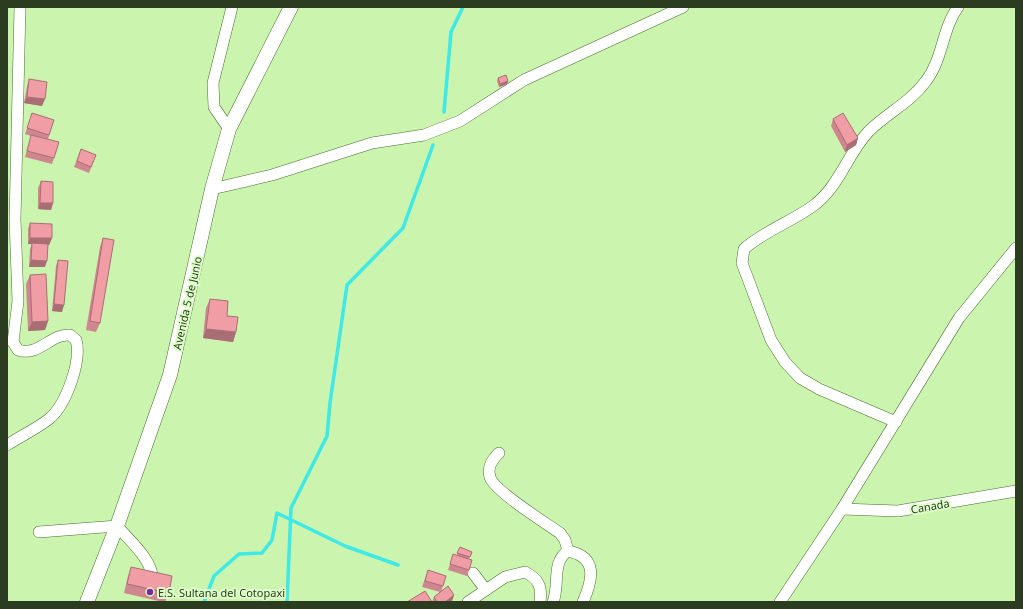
<svg xmlns="http://www.w3.org/2000/svg" width="1023" height="609" font-family="'Noto Sans',sans-serif">
  <rect width="100%" height="100%" fill="#cbf4af"/>
  <g fill="none" stroke-linecap="round" stroke-linejoin="round">
    <g stroke="#3ee9e6" stroke-width="3.5">
      <polyline points="444,112 451,32 463,7"/>
      <polyline points="204,602 214,576 239,554 262,553 272,540 277,513 345,546 398,565"/>
      <polyline points="287,602 291,508 327,436 330,403 347,285 403,228 433,145"/>
    </g>
    <defs>
      <g id="minor">
        <polyline points="229,129 214,107 213,83 232,7"/>
        <polyline points="212,189 272,175 372,143 424,135 460,121 524,80 683,7"/>
        <polyline points="13,342 18,301 15,219 20,7"/>
        <path d="M896,422l-77,-33 -19,-11 -15,-16 -14,-22 -29,-77 2,-14c20,-18 47,-27 69,-43 27,-20 34,-52 56,-75 18,-18 42,-29 57,-50 17,-22 16,-52 32,-74"/>
        <path d="M7,445c14,-9 29,-16 42,-26 17,-14 33,-58 27,-79l-6,-5c-19,-2 -31,22 -52,15l-5,-8"/>
        <path d="M499,453c-7,7 -12,14 -9,24 3,13 57,47 70,56l5,7 3,11"/>
        <polyline points="842,509 898,511 1016,491"/>
        <path d="M39,532l78,-6c14,16 36,34 36,56"/>
        <polyline points="473,573 486,590"/>
        <path d="M468,602l37,-25 20,-5c14,7 17,15 15,30"/>
        <path d="M553,602c7,-17 -2,-40 15,-51 30,6 25,28 15,51"/>
        <polyline points="780,602 842,509 959,318 1016,248"/>
      </g>
      <polyline id="major" points="87,602 117,526 170,375 212,189 229,129 291,7"/>
    </defs>
    <use href="#minor" stroke="#4a6e2f" stroke-width="12"/>
    <use href="#major" stroke="#4a6e2f" stroke-width="15"/>
    <use href="#minor" stroke="#fff" stroke-width="11"/>
    <use href="#major" stroke="#fff" stroke-width="14"/>
  </g>
  <g fill="#ce878e">
    <polygon points="498,78 508,81 507,84 499,87 497,81"/>
    <polygon points="29,79 42,106 24,103 27,86"/>
    <polygon points="32,113 54,120 48,139 54,158 52,164 25,157 31,136 25,134"/>
    <polygon points="833,119 858,138 856,145 845,152 831,126"/>
    <polygon points="81,149 96,155 89,173 74,167"/>
    <polygon points="41,181 53,203 51,210 38,209 38,188"/>
    <polygon points="30,223 52,238 49,245 48,245 45,267 29,267 30,249 32,244 28,244 28,229"/>
    <polygon points="103,238 100,323 96,332 86,330 100,247"/>
    <polygon points="58,260 62,312 52,311 56,266"/>
    <polygon points="30,275 48,321 45,330 28,331 26,284"/>
    <polygon points="210,299 227,316 236,332 233,342 203,338 206,308"/>
    <polygon points="460,547 472,552 469,559 469,570 467,576 448,570 453,554 457,555"/>
    <polygon points="131,567 169,593 165,602 163,602 124,593 128,576"/>
    <polygon points="428,570 446,576 441,592 454,595 452,601 451,602 432,602 434,597 440,592 422,587"/>
  </g>
  <g fill="#a86e74">
    <polygon points="508,81 507,84 499,87 500,84"/>
    <polygon points="27,97 45,99 42,106 24,103"/>
    <polygon points="858,138 856,145 845,152 847,145"/>
    <polygon points="40,203 53,203 51,210 38,209"/>
    <polygon points="30,238 52,238 49,245 28,244"/>
    <polygon points="31,260 47,261 45,267 29,267"/>
    <polygon points="54,304 64,305 62,312 52,311"/>
    <polygon points="48,321 45,330 28,331 32,322"/>
    <polygon points="206,329 236,332 233,342 203,338"/>
    <polygon points="454,595 452,601 451,602 445,602"/>
  </g>
  <g fill="#f09da5" stroke="#a86e74">
    <polygon points="506,75 508,81 500,84 498,78"/>
    <polygon points="29,79 47,82 45,99 27,97"/>
    <polygon points="32,113 54,120 49,135 27,128"/>
    <polygon points="843,113 858,138 847,145 833,119"/>
    <polygon points="31,135 59,142 54,158 27,151"/>
    <polygon points="81,149 96,155 91,167 77,161"/>
    <polygon points="41,181 53,182 53,203 40,203"/>
    <polygon points="30,223 52,224 52,238 30,238"/>
    <polygon points="103,238 114,240 100,323 90,321"/>
    <polygon points="32,243 48,244 47,261 31,260"/>
    <polygon points="58,260 68,261 64,305 54,304"/>
    <polygon points="46,274 48,321 32,322 30,275"/>
    <polygon points="210,299 228,301 227,316 238,317 236,332 206,329"/>
    <polygon points="460,547 472,552 470,557 457,553"/>
    <polygon points="453,554 472,560 469,570 450,564"/>
    <polygon points="131,567 172,576 169,593 127,584"/>
    <polygon points="428,570 446,576 443,586 425,581"/>
    <polygon points="448,586 454,595 445,602 437,602 434,597"/>
    <polygon points="425,591 432,602 407,602"/>
  </g>
  <circle fill="#792b9c" stroke="#ddffc8" stroke-width="1.5" cx="150" cy="592" r="4"/>
  <g text-anchor="middle" dominant-baseline="central" stroke-width="4" stroke-linejoin="round" paint-order="stroke">
    <g font-size="11" fill="#2c3c21" stroke="#ddffc8">
      <text transform="translate(187 303) rotate(-77)">Avenida 5 de Junio</text>
      <text transform="translate(930 506) rotate(-10)">Canada</text>
    </g>
    <g font-size="11" fill="#2c3c21" stroke="#ddffc8" text-anchor="start">
      <text x="158" y="592">E.S. Sultana del Cotopaxi</text>
    </g>
  </g>
  <rect width="1023" height="609" fill="none" stroke="#2c3c21" stroke-width="16"/>
</svg>
